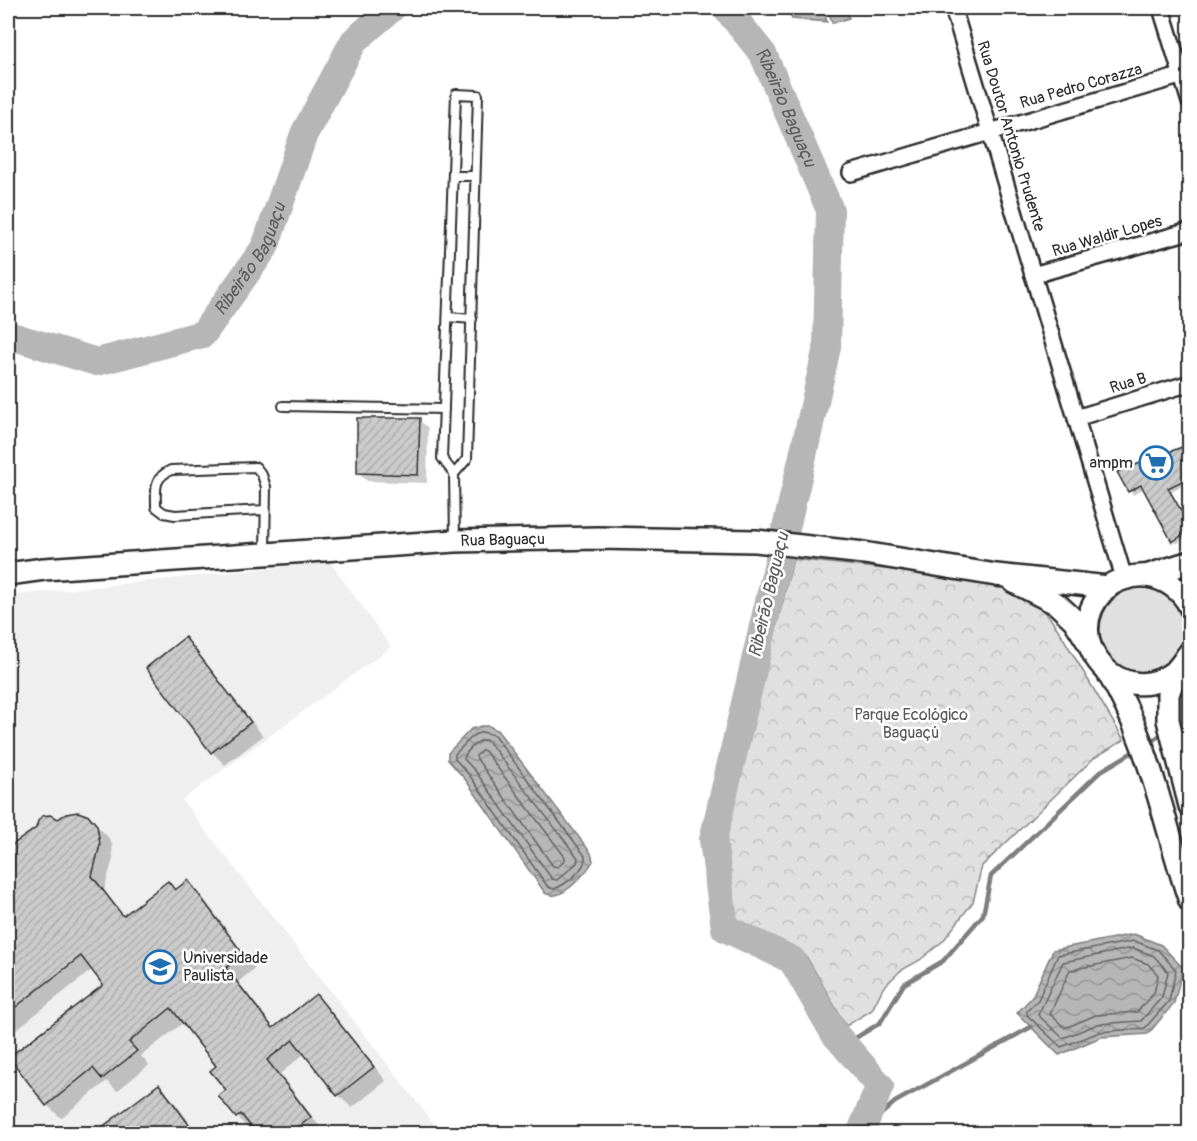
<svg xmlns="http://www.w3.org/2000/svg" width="1197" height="1141" font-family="Pangolin,sans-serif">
  <defs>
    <pattern id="park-crowns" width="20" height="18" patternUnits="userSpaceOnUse" patternTransform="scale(1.5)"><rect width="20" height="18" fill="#e0e0e0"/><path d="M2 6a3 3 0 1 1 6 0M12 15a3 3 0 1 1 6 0" fill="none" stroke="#c0c0c0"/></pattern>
    <pattern id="water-waves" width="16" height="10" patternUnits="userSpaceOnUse" patternTransform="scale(1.5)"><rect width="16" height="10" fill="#b6b6b6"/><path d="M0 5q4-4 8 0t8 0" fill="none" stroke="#949494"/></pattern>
    <pattern id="building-hatch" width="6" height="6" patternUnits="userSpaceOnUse" patternTransform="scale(1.5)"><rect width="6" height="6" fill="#cbcbcb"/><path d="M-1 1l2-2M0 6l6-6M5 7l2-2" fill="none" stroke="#aeaeae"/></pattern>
  </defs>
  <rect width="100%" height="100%" fill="#fff"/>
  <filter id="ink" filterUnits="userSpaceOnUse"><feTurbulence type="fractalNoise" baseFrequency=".0167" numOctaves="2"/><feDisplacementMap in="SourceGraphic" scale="12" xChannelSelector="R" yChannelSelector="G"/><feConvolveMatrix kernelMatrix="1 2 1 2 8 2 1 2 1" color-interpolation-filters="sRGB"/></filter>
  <g filter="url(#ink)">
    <polygon fill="#efefef" points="330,562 391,647 182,800 441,1133 8,1133 8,596"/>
    <circle fill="#e0e0e0" stroke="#868686" stroke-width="1.5" cx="1142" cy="630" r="42"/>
    <polygon fill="url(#park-crowns)" stroke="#868686" stroke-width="1.5" points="793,559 987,580 1039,602 1059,631 1124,740 1094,758 982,866 973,902 943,941 920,960 900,971 883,988 872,1010 846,1026 806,956 734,919 725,840"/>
    <g fill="url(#water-waves)" stroke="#7e7e7e" stroke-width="1.5">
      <polygon points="787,8 823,8 827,22 792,19"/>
      <polygon points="828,8 845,8 849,18 832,23"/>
      <path d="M481,726h8l8,4 94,123 2,8c-6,11 -26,33 -38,34 -2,1 -8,-1 -10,-2l-80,-114 -17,-19v-7l23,-24z"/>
      <polygon points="1134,934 1161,945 1183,968 1174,1003 1148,1034 1101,1037 1059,1055 1017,1013 1032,997 1053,950"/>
    </g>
    <g fill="#0003">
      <polygon points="419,420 428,428 427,483 367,481 358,472"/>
      <polygon points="1190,461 1190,482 1171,492 1190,526 1190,535 1176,544 1144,488 1133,495 1119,473"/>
      <polygon points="185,639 198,653 263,736 225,765 212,752"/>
      <polygon points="58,821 94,823 108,837 112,844 113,859 104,890 124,917 176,891 188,882 201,895 255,968 238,982 275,1029 316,996 329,1009 386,1081 352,1108 338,1095 305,1053 280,1074 323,1131 320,1134 259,1134 254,1127 250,1131 220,1097 228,1090 218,1066 184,1022 141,1056 149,1065 117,1091 107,1081 61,1118 47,1105 105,985 93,969 8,1036 8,850 37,829"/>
      <polygon points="159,1086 172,1099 198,1134 95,1134"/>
    </g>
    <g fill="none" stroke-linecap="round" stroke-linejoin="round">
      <g stroke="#636363" stroke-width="1.5">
        <path d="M482,732l12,3 91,121c2,13 -20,29 -31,33l-6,-2 -78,-111 -15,-17v-5l19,-19z"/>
        <path d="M483,740l6,2 89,116 -1,5 -20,17 -5,-1 -76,-107 -12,-13c1,-7 12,-17 19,-19z"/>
        <polygon points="482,750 485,751 565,857 565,860 558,867 553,866 477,759 476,756"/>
        <polygon points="1134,941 1158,950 1176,970 1169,1001 1145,1028 1100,1032 1061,1047 1027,1015 1027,1011 1038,1000 1058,955"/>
        <polygon points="1133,948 1154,956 1168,972 1162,997 1141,1021 1098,1024 1063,1038 1038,1015 1063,962"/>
        <polygon points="1132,958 1148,964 1158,975 1154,993 1137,1012 1096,1015 1065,1028 1050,1014 1070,970"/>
      </g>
      <g stroke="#7e7e7e" stroke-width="4.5">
        <polyline points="1176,726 1190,718"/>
        <polyline points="1148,743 1164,733"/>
        <polyline points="844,1045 880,1023 904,984 943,961 983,915 991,876 1101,771 1138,749"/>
        <polyline points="861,1132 895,1102 1031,1027"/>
      </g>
      <g stroke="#b6b6b6" stroke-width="28">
        <path id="s1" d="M726,8l37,46 67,156 -3,137 -25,113 -89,380 12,88 67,32 42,73 46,53 -20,48"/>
        <path id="s2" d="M8,335l89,27 106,-28 62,-87 39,-113 50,-93 38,-33"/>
      </g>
    </g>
    <g fill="url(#building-hatch)" stroke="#2b2b2b" stroke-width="1.5">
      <polygon points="357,418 420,418 418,475 357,473"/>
      <polygon points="1182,447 1190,458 1190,477 1168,488 1190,526 1190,530 1172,542 1141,485 1128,492 1117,472"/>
      <polygon points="185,637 251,722 211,753 146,668"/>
      <polygon points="78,812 89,816 97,825 100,845 92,876 123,916 168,881 175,890 188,880 243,954 226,968 273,1028 316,994 374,1067 337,1096 293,1040 267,1060 311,1117 290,1134 257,1134 241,1114 236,1118 218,1096 226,1090 210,1071 216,1066 171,1008 129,1042 137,1051 102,1079 93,1068 46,1106 9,1057 103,985 81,956 8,1013 8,848 36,828 38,821 42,816 50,815 58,819 66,814"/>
      <polygon points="159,1084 196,1134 93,1134"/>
    </g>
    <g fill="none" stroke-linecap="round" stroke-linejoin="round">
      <defs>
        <g id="service">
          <polyline points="453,176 475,176"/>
          <polyline points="448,317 472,319"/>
          <polyline points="283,406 444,409"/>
          <polyline points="454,474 467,459 478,95 456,94 442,458 454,474 455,541"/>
          <path d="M265,552l1,-65 -4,-12 -6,-8 -85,3c-18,8 -15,19 -15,37l8,6 11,2 90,-5"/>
        </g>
        <g id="minor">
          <polyline points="953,8 1124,578"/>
          <polyline points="1161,8 1190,102"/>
          <polyline points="851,173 1190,73"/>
          <polyline points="1033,275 1190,231"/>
          <polyline points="1076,418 1190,383"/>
        </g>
        <g id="secondary">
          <path id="s3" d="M8,574l36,-5 411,-28 143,-3 158,3 108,12 132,22 112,12"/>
          <polyline points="1146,576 1190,562"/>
          <polyline points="1014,582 1057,604 1074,620 1088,642"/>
          <path d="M1190,607c-7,-16 -25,-29 -43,-31 -15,-1 -33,4 -43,14 -48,51 18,123 71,81 6,-5 10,-13 15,-19"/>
          <polyline points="1177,670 1168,694 1168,720 1190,806"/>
          <path d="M1108,673c42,68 56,153 82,228"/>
        </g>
      </defs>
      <use href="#service" stroke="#2b2b2b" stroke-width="12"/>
      <use href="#minor" stroke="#2b2b2b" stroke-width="20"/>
      <use href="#secondary" stroke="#2b2b2b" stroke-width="26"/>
      <use href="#service" stroke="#fff" stroke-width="8"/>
      <use href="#minor" stroke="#fff" stroke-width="15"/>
      <use href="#secondary" stroke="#fff" stroke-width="21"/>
    </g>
  </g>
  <defs>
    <symbol id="supermarket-ring" viewBox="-11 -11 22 22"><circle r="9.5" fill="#fff" stroke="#1f6fb2" stroke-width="1.5"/><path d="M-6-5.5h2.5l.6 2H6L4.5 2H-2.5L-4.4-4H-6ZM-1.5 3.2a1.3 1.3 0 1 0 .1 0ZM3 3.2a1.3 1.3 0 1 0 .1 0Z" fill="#1f6fb2"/></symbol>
    <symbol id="university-ring" viewBox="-11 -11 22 22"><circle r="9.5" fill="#fff" stroke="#1f6fb2" stroke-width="1.5"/><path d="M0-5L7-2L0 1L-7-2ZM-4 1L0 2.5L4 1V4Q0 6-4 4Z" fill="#1f6fb2"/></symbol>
  </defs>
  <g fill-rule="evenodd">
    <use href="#supermarket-ring" x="1137" y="444" width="38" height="38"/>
    <use href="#university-ring" x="141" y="948" width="38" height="38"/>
  </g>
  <g text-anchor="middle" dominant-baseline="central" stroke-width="5" stroke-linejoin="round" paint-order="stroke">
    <g font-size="16" fill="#2b2b2b" stroke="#fff">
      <text transform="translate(1081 86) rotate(-16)">Rua Pedro Corazza</text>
      <text transform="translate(1011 136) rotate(73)">Rua Doutor Antonio Prudente</text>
      <text transform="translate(1107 236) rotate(-16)">Rua Waldir Lopes</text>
      <text transform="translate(1128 383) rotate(-17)">Rua B</text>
      <text stroke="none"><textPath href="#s3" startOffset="496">Rua Baguaçu</textPath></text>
    </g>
    <g font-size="16" fill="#2b2b2b" stroke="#fff" text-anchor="end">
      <text x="1133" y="463">ampm</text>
      <text x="183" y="958" text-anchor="start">Universidade<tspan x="183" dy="18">Paulista</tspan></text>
    </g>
    <g font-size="16" fill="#585858" stroke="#fff">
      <text x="911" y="715">Parque Ecológico<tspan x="911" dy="18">Baguaçú</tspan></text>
    </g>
    <g font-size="18" font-style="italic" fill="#5c5c5c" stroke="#fff">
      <text stroke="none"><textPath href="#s1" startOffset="117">Ribeirão Baguaçu</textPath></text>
      <text stroke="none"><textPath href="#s2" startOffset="292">Ribeirão Baguaçu</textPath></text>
      <text transform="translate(769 595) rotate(-77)">Ribeirão Baguaçu</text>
    </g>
  </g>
  <rect width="1197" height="1141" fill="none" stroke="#fff" stroke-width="30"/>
  <rect x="15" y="15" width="1167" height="1111" fill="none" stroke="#2b2b2b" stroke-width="2" filter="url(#ink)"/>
</svg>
